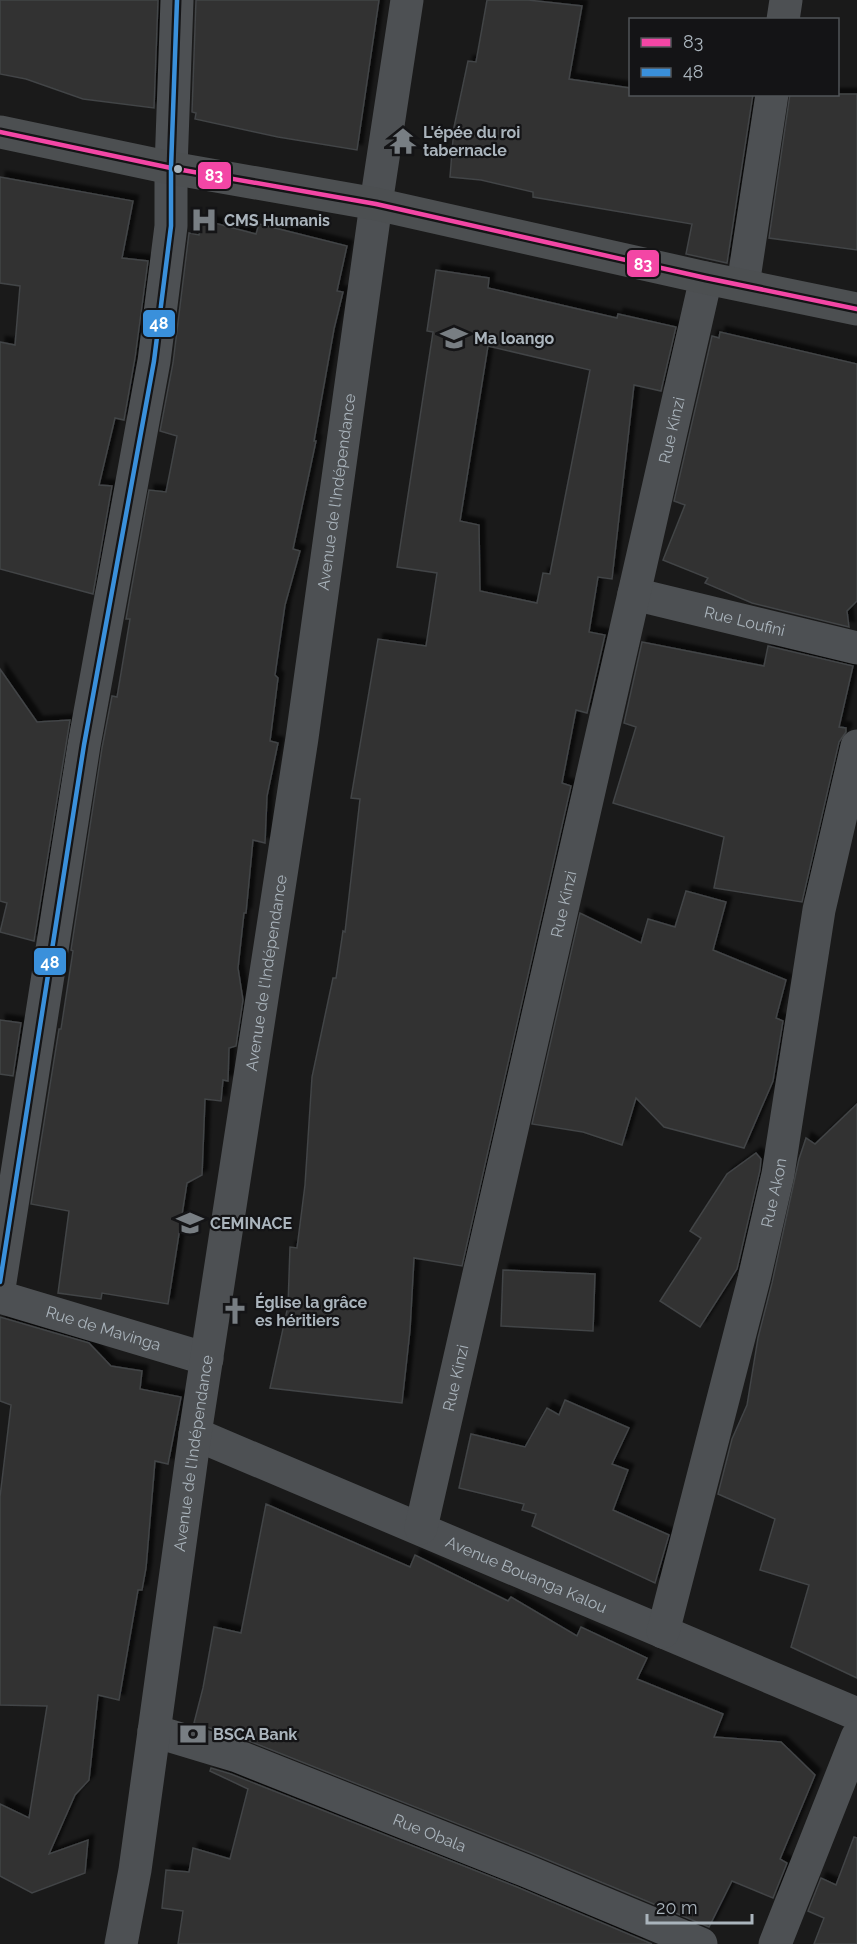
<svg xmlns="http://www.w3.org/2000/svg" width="857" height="1944" font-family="Raleway,sans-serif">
  <defs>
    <filter id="shadow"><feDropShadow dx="5.5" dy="-5.5" stdDeviation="1.5" flood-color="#0009"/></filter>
  </defs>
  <rect width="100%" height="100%" fill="#1a1a1a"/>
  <g fill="#313232" stroke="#424446" stroke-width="1.5" fill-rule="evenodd" filter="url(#shadow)">
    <polygon points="0,0 158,0 154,108 83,99 26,79 0,74"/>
    <polygon points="196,0 379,0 357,150 278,137 195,119 196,113 192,112"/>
    <polygon points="487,0 528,0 582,6 569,79 630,88 630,94 753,94 727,263 686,254 692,224 533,197 533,192 481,180 450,177 454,127 468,61 476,62"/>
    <polygon points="790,94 857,94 857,250 769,238"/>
    <polygon points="0,177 133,201 122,258 148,261 135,358 124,420 115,418 99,485 112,486 93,594 0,569 0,342 15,345 20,286 0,283"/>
    <polygon points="203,220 256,234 259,224 347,246 337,291 343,292 334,329 314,441 316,441 293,549 300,551 285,605 275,675 278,678 270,741 278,743 267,796 265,843 253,840 246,913 244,913 238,968 243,1000 236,1046 229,1048 228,1081 223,1080 221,1101 205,1099 202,1175 187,1183 168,1304 102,1293 101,1299 58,1293 69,1211 31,1204 59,1029 61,1029 73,951 71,950 102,748 112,696 117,697 130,619 126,619 149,490 166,492 177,436 160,431 173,363 189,233 199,235"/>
    <path d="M436,270l53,8 -1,10 129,30 1,-4 58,13 -15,64 -27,-6 -22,194 -14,-2 -9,55 16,3 -18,78 -11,-3 -14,73 9,3 -109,480 -48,-8 -4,72 -8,73 -132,-15 18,-82 2,-59 7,1 8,-63 7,-108 21,-99h3l7,-47 2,1 15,-133 -9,-1 27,-159 48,7 11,-73 -40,-6 36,-235 -6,-1zM488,346l102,24 -40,204 -7,-1 -6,30 -57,-12 -1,-66 -19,-4z"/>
    <polygon points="720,332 857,364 857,601 847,611 849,627 752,603 705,583 708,578 663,560 685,505 674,501 712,336 719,338"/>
    <polygon points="642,642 764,666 768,646 853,666 839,727 846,728 846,732 839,742 802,902 714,888 724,837 613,803 636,727 624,723"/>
    <polygon points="0,669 37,722 70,720 34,941 0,932 7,903 0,901"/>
    <polygon points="686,891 726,902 713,950 786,980 776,1018 783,1021 773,1081 744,1148 664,1127 636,1098 622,1145 583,1132 532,1124 580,913 641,943 648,919 675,927"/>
    <polygon points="0,1020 21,1023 13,1076 0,1074"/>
    <polygon points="857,1104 857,1678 791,1647 809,1585 760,1570 775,1519 718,1494 732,1439 747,1405 758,1338 772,1283 799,1159 806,1138 815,1144"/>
    <polygon points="756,1153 761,1159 760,1170 737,1269 700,1327 660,1301 701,1238 690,1231 727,1174"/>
    <polygon points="503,1270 595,1274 593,1331 501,1326"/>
    <polygon points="0,1317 89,1343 111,1366 142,1371 140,1389 181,1397 168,1464 155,1461 146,1568 142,1590 138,1590 119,1700 98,1695 89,1780 75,1795 49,1854 88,1840 85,1873 32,1893 0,1876 0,1804 29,1818 47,1706 0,1705 0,1497 11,1405 0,1401"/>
    <polygon points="565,1400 629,1428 612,1464 628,1470 613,1510 669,1535 655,1583 532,1526 536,1514 522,1510 524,1504 459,1488 471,1434 525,1447 547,1408 559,1415"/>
    <polygon points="266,1504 410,1567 415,1555 508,1601 511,1597 577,1636 581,1627 647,1658 637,1679 723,1714 714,1737 781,1742 815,1775 780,1859 787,1863 773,1898 732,1881 709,1927 531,1853 244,1739 194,1723 203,1688 214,1627 241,1633"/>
    <polygon points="211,1768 231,1774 517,1887 652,1944 178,1944 183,1911 162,1908 166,1870 189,1872 193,1848 230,1859 248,1789 210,1771"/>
    <polygon points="854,1837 857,1838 857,1944 814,1944 824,1918 808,1911 821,1878 836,1885"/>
  </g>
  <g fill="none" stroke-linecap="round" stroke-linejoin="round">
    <g stroke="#4d5053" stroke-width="33">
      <polyline points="783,20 786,0"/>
      <polyline points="743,285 772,94"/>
      <path id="s1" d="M634,594l223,54"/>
      <polyline points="0,1282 84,745 154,361 171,226 171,168 177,0"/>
      <path id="s2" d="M0,1297l207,62"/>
      <path id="s3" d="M195,1434l662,280"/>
      <path id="s4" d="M421,1528l285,-1250"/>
      <path id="s5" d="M663,1632l91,-353 24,-105 41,-264 38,-164"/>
      <path id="s6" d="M154,1731l83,25 287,114 177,74"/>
      <polyline points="775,1944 857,1737"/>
    </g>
    <path stroke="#4d5053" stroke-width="33" id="s7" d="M121,1944l14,-74 60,-436 107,-696 74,-534 31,-204"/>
    <polyline stroke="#4c4f51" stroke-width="33" points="0,132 171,168 376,204 706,278 857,309"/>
    <defs>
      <polyline id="bus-1" points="0,132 171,168 376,204 706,278 857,309"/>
      <polyline id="bus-2" points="0,1282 84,745 154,361 171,226 171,168 177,0"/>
    </defs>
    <use href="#bus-1" stroke="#141416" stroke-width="9"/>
    <use href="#bus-2" stroke="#141416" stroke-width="9"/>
    <use href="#bus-1" stroke="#f346a5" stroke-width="4.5"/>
    <use href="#bus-2" stroke="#3a90db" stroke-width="4.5"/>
  </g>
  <defs>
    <symbol id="temple-bare" viewBox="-9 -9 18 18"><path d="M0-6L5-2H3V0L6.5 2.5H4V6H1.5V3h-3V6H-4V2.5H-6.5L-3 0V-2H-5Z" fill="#787e83" stroke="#141416" stroke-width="2.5" paint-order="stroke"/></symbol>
    <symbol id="hospital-bare" viewBox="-9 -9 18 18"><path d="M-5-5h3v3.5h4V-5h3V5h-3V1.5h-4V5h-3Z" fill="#787e83" stroke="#141416" stroke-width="2.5" paint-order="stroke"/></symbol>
    <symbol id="school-bare" viewBox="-9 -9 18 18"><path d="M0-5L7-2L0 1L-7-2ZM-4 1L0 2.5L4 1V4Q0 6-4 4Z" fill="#787e83" stroke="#141416" stroke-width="2.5" paint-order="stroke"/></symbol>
    <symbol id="church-bare" viewBox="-9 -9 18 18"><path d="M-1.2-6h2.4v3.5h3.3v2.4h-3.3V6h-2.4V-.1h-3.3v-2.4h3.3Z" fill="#787e83" stroke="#141416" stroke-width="2.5" paint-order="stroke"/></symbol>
    <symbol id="bank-bare" viewBox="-9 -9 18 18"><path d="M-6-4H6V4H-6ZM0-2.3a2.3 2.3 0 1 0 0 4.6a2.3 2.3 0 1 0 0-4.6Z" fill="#787e83" stroke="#141416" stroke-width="2.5" paint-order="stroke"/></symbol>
  </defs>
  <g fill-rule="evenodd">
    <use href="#temple-bare" x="384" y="122" width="38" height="38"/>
    <use href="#hospital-bare" x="185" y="201" width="38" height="38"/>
    <use href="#school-bare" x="435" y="319" width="38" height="38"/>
    <use href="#school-bare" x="171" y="1204" width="38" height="38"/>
    <use href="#church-bare" x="216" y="1292" width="38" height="38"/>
    <use href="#bank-bare" x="174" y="1715" width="38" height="38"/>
  </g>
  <circle fill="#aab4bc" stroke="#141416" stroke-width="2" cx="178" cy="169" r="5"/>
  <g text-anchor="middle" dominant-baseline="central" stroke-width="4.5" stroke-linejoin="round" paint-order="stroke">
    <g font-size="16" font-weight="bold" fill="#aab4bc" stroke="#141416" text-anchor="start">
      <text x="423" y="132">L'épée du roi<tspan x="423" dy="18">tabernacle</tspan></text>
      <text x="224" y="220">CMS Humanis</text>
      <text x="474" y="338">Ma loango</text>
      <text x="210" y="1223">CEMINACE</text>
      <text x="255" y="1302">Église la grâce<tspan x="255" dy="18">es héritiers</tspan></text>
      <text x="213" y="1734">BSCA Bank</text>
    </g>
    <g font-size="16" fill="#aab4bc" stroke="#141416">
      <text stroke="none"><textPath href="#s4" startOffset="1126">Rue Kinzi</textPath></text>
      <text stroke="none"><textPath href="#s7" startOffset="1468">Avenue de l'Indépendance</textPath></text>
      <text stroke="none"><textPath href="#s1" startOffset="114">Rue Loufini</textPath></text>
      <text stroke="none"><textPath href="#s4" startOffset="640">Rue Kinzi</textPath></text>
      <text stroke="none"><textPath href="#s7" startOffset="982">Avenue de l'Indépendance</textPath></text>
      <text stroke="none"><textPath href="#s5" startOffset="453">Rue Akon</textPath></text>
      <text stroke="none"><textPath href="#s2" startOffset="108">Rue de Mavinga</textPath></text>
      <text stroke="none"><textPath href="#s4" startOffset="154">Rue Kinzi</textPath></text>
      <text stroke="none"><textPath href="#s7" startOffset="496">Avenue de l'Indépendance</textPath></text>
      <text stroke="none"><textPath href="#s3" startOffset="360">Avenue Bouanga Kalou</textPath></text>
      <text stroke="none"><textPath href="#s6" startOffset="294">Rue Obala</textPath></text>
    </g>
  </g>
  <g stroke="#141416" stroke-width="2">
    <rect x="197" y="161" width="35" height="29" rx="6" fill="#f346a5"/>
    <rect x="626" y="249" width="34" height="29" rx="6" fill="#f346a5"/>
    <rect x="142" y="309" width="34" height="29" rx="6" fill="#3a90db"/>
    <rect x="33" y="947" width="34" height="29" rx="6" fill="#3a90db"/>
  </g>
  <g font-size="16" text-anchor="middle" font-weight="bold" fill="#fff">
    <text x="214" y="181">83</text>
    <text x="643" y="270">83</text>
    <text x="159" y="329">48</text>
    <text x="50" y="968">48</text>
  </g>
  <rect x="629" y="18" width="210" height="78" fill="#141416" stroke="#505458" stroke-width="1.5"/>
  <rect x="641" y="38" width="30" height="9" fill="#f346a5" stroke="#505458" stroke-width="1.5"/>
  <text x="683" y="48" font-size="18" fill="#aab4bc">83</text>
  <rect x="641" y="68" width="30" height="9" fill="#3a90db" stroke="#505458" stroke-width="1.5"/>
  <text x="683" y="78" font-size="18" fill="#aab4bc">48</text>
  <path d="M647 1914v9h105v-9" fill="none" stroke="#aab4bc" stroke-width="3"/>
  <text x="656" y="1914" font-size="18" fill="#aab4bc" stroke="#141416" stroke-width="4.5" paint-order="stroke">20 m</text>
</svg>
